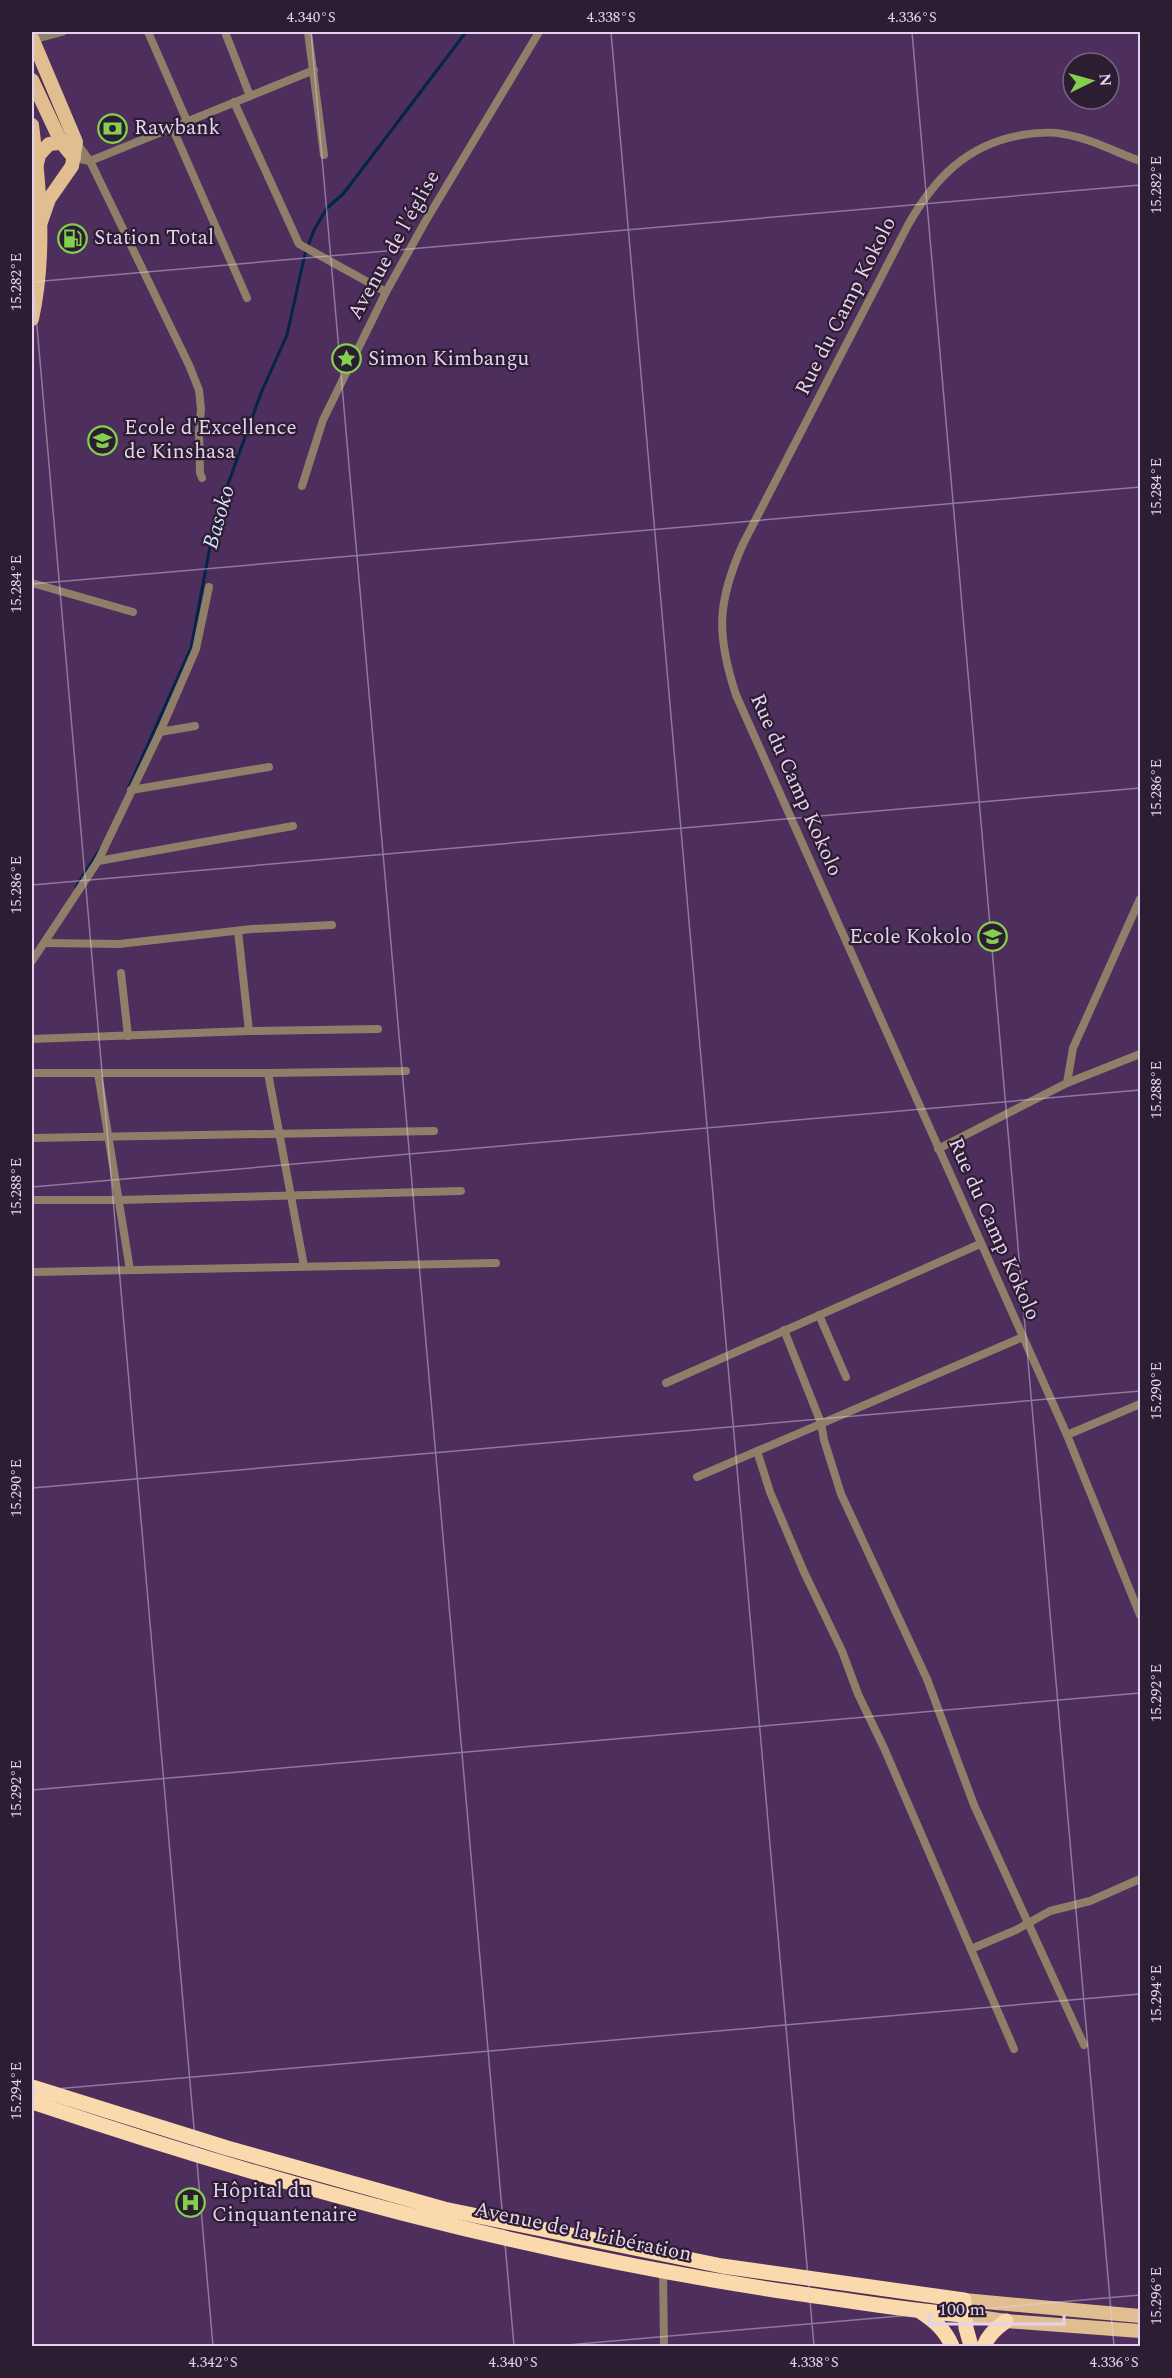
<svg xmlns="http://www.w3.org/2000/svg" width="1172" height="2378" font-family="Spectral,serif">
  <rect width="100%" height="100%" fill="#4d2e5c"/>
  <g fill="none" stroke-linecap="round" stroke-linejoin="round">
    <g stroke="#03254a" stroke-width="3">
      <polyline points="128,789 191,648 215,520 261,393 287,335 305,254 314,230 327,208 343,194 353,181 466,32"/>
      <polyline points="76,887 100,849"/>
    </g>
    <g stroke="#8f7f68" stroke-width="8">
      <polyline points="148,32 187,121"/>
      <polyline points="225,32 250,96"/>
      <polyline points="308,32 324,155"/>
      <polyline points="32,40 62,32"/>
      <polyline points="234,102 299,244 386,292"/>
      <polyline points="172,127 247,298"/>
      <polyline points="74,158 90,161 76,142"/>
      <path d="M1140,161c-25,-9 -50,-23 -77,-27 -13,-3 -28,-1 -41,1 -55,9 -88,44 -114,90l-165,319c-26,58 -27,90 -7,151l331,740 73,180"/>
      <polyline points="202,478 200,473 199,431 201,409 199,390 189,365 90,161 314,70"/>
      <polyline points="302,486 323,420 386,292 425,222 539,32"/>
      <polyline points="32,583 133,612"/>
      <polyline points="160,732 195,726"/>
      <polyline points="131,790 269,767"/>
      <polyline points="98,861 293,826"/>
      <polyline points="238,931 249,1031"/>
      <polyline points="45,943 119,944 252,929 332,925"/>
      <polyline points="32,961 98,861 160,732 196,649 209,587"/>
      <polyline points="121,973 128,1036"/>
      <polyline points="32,1039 249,1031 378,1029"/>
      <polyline points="32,1073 268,1073 304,1266"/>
      <polyline points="98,1073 130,1270"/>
      <polyline points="268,1073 406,1071"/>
      <polyline points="1067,1083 1073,1048 1140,899"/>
      <polyline points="32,1138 434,1131"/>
      <polyline points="938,1149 1067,1083 1140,1054"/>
      <polyline points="32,1200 119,1200 461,1191"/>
      <polyline points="32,1272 496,1263"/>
      <polyline points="819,1315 846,1377"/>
      <polyline points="784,1330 821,1423 824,1440 841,1494 927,1679 974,1805 1084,2045"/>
      <polyline points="666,1383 980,1244"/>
      <polyline points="1067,1435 1140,1404"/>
      <polyline points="757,1451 770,1492 804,1572 842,1651 858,1694 884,1748 1014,2049"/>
      <polyline points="697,1477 1023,1337"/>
      <polyline points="971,1949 1016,1930 1050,1911 1090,1901 1140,1879"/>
      <polyline points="663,2271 664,2346"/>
    </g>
    <g stroke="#e1be90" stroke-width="14">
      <polyline points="32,38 76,142 72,166 49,199 41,222"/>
      <polyline points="32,80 61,142 74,158"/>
      <path d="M32,125c8,65 14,130 0,194"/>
      <polyline points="37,164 39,155 49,144 68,142"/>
      <polyline points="964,2300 1140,2316"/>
      <polyline points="965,2315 1006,2321 1140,2331"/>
    </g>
    <g stroke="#fad9ad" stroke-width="15">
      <polyline points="32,2087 227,2148 444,2209 722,2266 964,2300 966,2328 971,2346"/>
      <path d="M32,2102c246,83 498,152 756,190 59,8 118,19 177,23"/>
      <path d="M921,2312c15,10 24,18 31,34"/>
      <path d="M984,2346c4,-11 12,-18 22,-25"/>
    </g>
  </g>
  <path fill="none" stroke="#e5d2ee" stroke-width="1.5" stroke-opacity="0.45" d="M311,32l203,2314M611,32l203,2314M912,32l202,2314M32,269l181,2077M32,282l1108,-97M32,584l1108,-97M32,885l1108,-97M32,1187l1108,-97M32,1488l1108,-97M32,1790l1108,-97M32,2091l1108,-97M556,2346l584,-51"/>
  <defs>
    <symbol id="bank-ring" viewBox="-11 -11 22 22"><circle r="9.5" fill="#2c1d32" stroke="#83d04e" stroke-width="1.5"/><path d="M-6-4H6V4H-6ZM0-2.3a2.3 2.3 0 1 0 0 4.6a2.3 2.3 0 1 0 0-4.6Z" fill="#83d04e"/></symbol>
    <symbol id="fuel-ring" viewBox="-11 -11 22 22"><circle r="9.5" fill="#2c1d32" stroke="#83d04e" stroke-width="1.5"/><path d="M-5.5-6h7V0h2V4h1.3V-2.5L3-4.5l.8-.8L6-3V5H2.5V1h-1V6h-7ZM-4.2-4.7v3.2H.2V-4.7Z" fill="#83d04e"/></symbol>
    <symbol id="sight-ring" viewBox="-11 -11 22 22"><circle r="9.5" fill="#2c1d32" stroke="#83d04e" stroke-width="1.5"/><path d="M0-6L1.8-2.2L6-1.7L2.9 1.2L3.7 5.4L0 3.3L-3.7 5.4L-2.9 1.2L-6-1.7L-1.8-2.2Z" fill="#83d04e"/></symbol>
    <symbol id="school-ring" viewBox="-11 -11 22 22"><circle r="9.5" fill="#2c1d32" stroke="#83d04e" stroke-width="1.5"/><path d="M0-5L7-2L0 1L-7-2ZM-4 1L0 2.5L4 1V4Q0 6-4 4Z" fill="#83d04e"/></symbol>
    <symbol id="hospital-ring" viewBox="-11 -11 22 22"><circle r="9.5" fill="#2c1d32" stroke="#83d04e" stroke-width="1.5"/><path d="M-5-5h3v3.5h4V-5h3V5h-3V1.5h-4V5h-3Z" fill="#83d04e"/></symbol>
  </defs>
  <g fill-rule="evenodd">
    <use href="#bank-ring" x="96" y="112" width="33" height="33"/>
    <use href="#fuel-ring" x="56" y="222" width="33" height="33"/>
    <use href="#sight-ring" x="330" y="342" width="33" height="33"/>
    <use href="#school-ring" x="86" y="424" width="33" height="33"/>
    <use href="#school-ring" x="976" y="920" width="33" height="33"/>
    <use href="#hospital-ring" x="174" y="2186" width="33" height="33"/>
  </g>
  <g text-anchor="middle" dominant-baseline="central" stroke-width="4.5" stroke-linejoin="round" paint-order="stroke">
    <g font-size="21" fill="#e5d2ee" stroke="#2c1d32" text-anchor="start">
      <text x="134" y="128">Rawbank</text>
      <text x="94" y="238">Station Total</text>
      <text x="368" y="359">Simon Kimbangu</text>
      <text x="124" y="428">Ecole d'Excellence<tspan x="124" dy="24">de Kinshasa</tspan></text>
      <text x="972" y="937" text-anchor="end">Ecole Kokolo</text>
      <text x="212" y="2191">Hôpital du<tspan x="212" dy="24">Cinquantenaire</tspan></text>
    </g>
    <g font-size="21" fill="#e5d2ee" stroke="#2c1d32">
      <text transform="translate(394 245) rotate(-61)">Avenue de l'église</text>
      <text transform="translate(846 306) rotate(-63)">Rue du Camp Kokolo</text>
      <text transform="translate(796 785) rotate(66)">Rue du Camp Kokolo</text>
      <text transform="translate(994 1229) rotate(66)">Rue du Camp Kokolo</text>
      <text transform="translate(583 2232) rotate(12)">Avenue de la Libération</text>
    </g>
    <g font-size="22" font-style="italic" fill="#d2e2f6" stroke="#2c1d32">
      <text transform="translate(219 517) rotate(-74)">Basoko</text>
    </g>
  </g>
  <rect width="1172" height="2378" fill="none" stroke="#2c1d32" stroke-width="66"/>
  <g transform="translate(1091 81) rotate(85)"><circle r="28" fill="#2c1d32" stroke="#76657d" stroke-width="1.5"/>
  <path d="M0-4.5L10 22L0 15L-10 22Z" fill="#83d04e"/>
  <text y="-9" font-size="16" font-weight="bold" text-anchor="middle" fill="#e5d2ee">N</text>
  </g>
  <path d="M929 2315v9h135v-9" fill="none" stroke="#e5d2ee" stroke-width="3"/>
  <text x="938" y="2315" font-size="18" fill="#e5d2ee" stroke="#2c1d32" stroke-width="4.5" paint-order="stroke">100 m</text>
  <rect x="33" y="33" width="1106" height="2312" fill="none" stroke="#e5d2ee" stroke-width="2"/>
  <g font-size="15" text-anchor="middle" fill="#e5d2ee">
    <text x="311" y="22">4.340°S</text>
    <text x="611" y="22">4.338°S</text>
    <text x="912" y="22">4.336°S</text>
    <text transform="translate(1156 185) rotate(-90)" y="5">15.282°E</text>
    <text transform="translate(16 282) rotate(-90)" y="5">15.282°E</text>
    <text transform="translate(1156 487) rotate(-90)" y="5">15.284°E</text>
    <text transform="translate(16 584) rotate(-90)" y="5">15.284°E</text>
    <text transform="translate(1156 788) rotate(-90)" y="5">15.286°E</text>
    <text transform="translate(16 885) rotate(-90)" y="5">15.286°E</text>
    <text transform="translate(1156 1090) rotate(-90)" y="5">15.288°E</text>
    <text transform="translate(16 1187) rotate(-90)" y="5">15.288°E</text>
    <text transform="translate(1156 1391) rotate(-90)" y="5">15.290°E</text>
    <text transform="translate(16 1488) rotate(-90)" y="5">15.290°E</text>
    <text transform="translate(1156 1693) rotate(-90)" y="5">15.292°E</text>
    <text transform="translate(16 1789) rotate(-90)" y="5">15.292°E</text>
    <text transform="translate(1156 1994) rotate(-90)" y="5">15.294°E</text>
    <text transform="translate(16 2091) rotate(-90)" y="5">15.294°E</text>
    <text transform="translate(1156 2296) rotate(-90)" y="5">15.296°E</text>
    <text x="213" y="2367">4.342°S</text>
    <text x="513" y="2367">4.340°S</text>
    <text x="814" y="2367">4.338°S</text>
    <text x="1114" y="2367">4.336°S</text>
  </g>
</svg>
